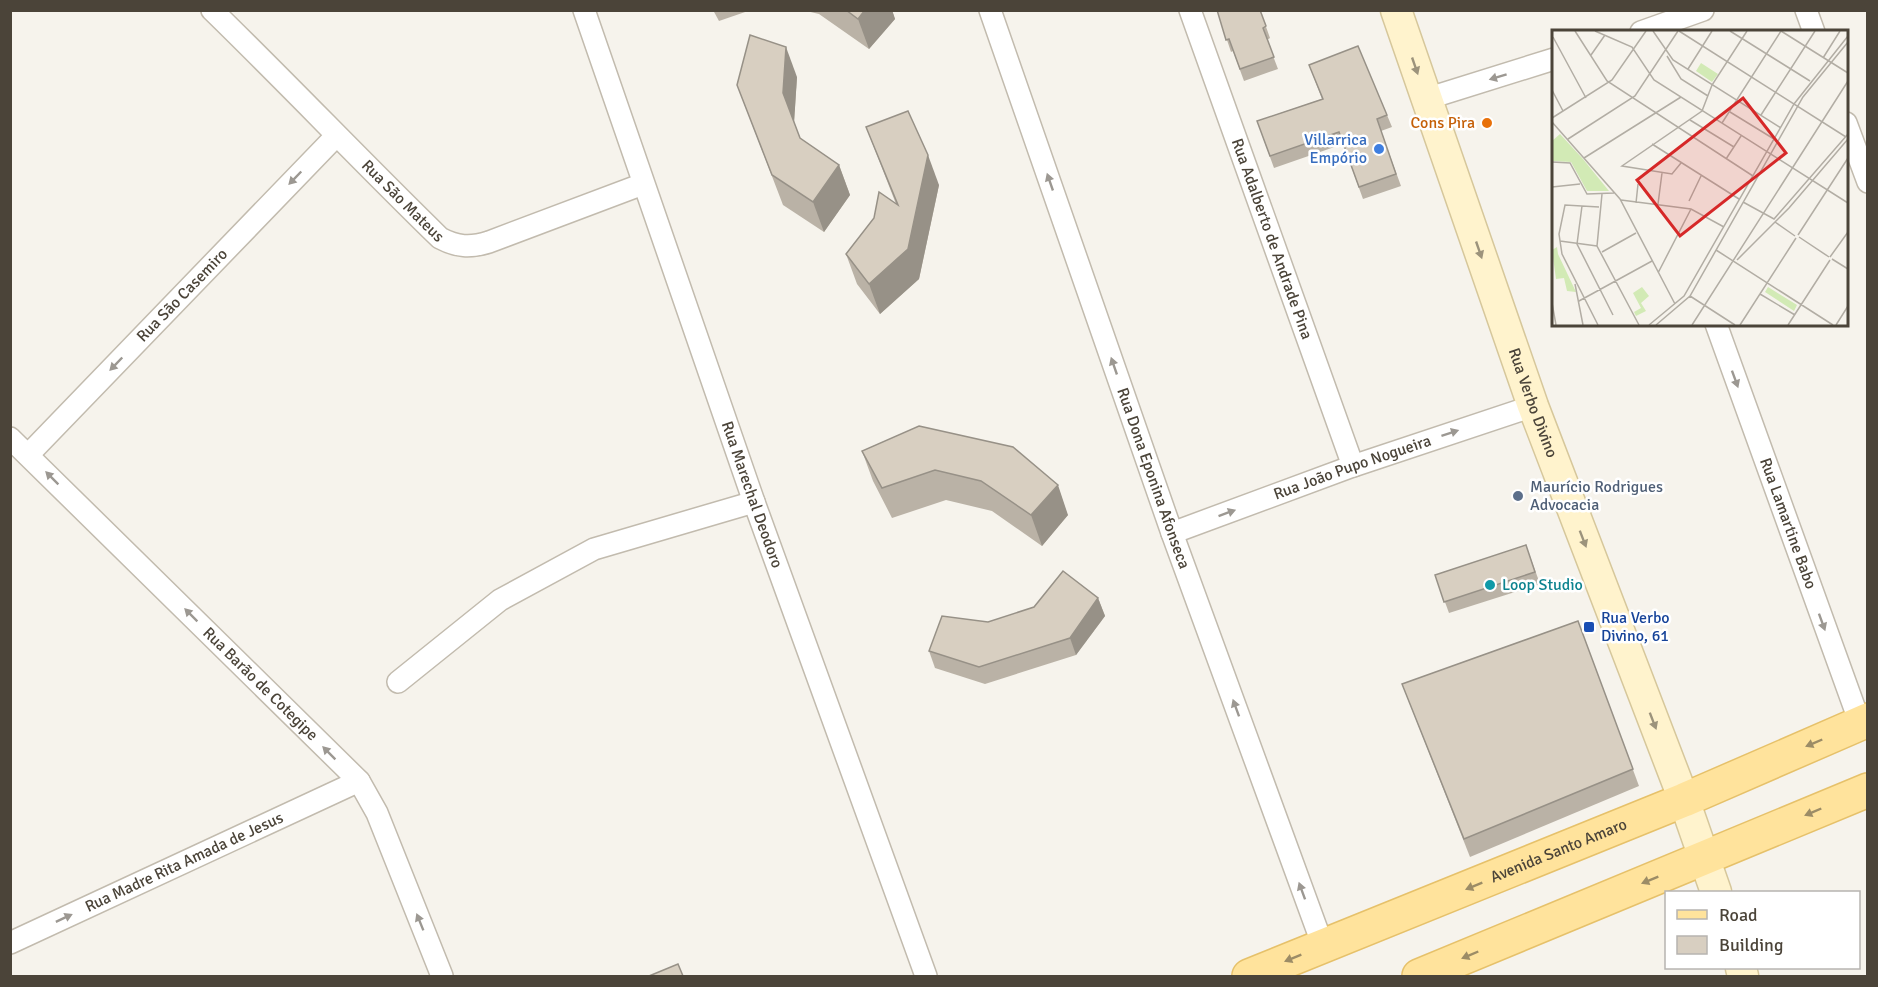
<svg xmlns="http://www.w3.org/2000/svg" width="1878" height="987" font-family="Signika,sans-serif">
  <rect width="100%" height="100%" fill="#f6f3ec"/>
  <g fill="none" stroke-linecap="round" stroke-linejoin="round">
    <defs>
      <g id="street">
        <path id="s1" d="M212,10c77,75 151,153 228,228 17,9 30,10 49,4l154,-58"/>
        <path id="s2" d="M584,10l170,492 172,474"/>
        <path id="s3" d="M990,10l182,523 151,413"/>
        <path id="s4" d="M1190,10l163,456"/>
        <polyline points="1806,10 1814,32"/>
        <polyline points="1641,32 1703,10"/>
        <polyline points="1426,99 1554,59"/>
        <polyline points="1846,123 1868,182"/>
        <path id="s5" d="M1716,324l144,399"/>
        <path id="s6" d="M10,438l349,343 18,32 65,163"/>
        <path id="s7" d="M28,455l308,-319"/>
        <path id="s8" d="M1172,533l181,-67 180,-60"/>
        <polyline points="398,682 500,600 594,549 754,502"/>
        <path id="s9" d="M10,943l349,-162"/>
      </g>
      <g id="secondary">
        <path id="s10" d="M1396,10l137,396 151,394 32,92"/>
        <polyline points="1741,968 1743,976"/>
      </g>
      <g id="primary">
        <path id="s11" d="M1249,976l435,-176 184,-80"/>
        <polyline points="1419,976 1868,790"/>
      </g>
    </defs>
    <use href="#street" stroke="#c2bbae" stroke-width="24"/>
    <use href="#secondary" stroke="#d6c79b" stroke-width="33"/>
    <use href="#primary" stroke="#e6c16a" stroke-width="36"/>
    <use href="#street" stroke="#fff" stroke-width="21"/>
    <use href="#secondary" stroke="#fff3cd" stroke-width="30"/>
    <use href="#primary" stroke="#ffe39c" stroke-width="33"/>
  </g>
  <g fill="#bab2a6">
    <polygon points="713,10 751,10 719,21"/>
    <polygon points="802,10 892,10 895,19 869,49 819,14"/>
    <polygon points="1217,10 1260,10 1270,38 1267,40 1278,69 1244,81 1233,51 1231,52"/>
    <polygon points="1309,65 1387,115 1392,127 1381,131 1401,186 1363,199 1343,144 1274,168 1257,121 1322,99"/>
    <polygon points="797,77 794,122 800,138 839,165 850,195 824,232 783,205 737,85"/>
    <polygon points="866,127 939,185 919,279 880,314 857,284 846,254 896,204"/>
    <polygon points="919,426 1068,515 1042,546 992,511 946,500 892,518 873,481 862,451"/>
    <polygon points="1526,545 1540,584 1449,613 1435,575"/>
    <polygon points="1098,598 1105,616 1076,655 985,684 935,668 929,651"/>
    <polygon points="1578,621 1639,786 1470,857 1402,684"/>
  </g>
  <g fill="#979187">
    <polygon points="865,10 892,10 895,19 869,49 858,19"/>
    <polygon points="786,47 797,77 794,123 783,93"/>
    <polygon points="928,155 939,185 919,279 880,314 869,284"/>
    <polygon points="839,165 850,195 824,232 813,202"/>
    <polygon points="1058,485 1068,515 1042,546 1031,515"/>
    <polygon points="1098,598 1105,616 1076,655 1070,638"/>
  </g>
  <g fill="#d8cfc1" stroke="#979187" stroke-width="1.5">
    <polygon points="846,10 865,10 858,19"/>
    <polygon points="1217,10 1260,10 1266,26 1263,28 1274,57 1240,69 1229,39 1226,40"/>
    <polygon points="750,35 786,47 783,93 800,138 839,165 813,202 772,175 737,85"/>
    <polygon points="1358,46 1387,115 1377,119 1396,174 1359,187 1339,132 1270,156 1257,121 1323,99 1309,65"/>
    <polygon points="908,111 928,155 908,249 869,284 846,254 874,218 879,192 898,205 866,127"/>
    <polygon points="919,426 1013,447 1058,485 1031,515 981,481 935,470 882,488 862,451"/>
    <polygon points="1526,545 1535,572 1444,602 1435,575"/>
    <polygon points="1063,571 1098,598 1070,638 979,667 929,651 942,616 988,622 1034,607"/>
    <polygon points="1578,621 1633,769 1464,839 1402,684"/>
    <polygon points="678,964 683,976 649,976"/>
  </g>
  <defs><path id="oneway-solid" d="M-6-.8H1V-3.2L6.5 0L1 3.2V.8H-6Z" transform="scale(1.5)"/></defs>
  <g fill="#9c937c">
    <use href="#oneway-solid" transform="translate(1415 66) rotate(71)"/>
    <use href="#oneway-solid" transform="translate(1479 250) rotate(71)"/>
    <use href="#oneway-solid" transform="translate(1583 539) rotate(69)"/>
    <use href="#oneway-solid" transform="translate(1653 721) rotate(69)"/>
  </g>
  <g fill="#9c9892">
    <use href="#oneway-solid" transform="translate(1498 77) rotate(163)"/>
    <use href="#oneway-solid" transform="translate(295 178) rotate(134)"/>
    <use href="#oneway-solid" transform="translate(1050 182) rotate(-109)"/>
    <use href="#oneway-solid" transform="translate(116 364) rotate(134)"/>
    <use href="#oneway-solid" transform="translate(1114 366) rotate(-109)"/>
    <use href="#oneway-solid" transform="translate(1735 379) rotate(70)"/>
    <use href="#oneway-solid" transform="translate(1450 433) rotate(-18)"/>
    <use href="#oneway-solid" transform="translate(52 478) rotate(-135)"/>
    <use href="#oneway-solid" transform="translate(1227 513) rotate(-20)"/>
    <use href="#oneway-solid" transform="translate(191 615) rotate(-135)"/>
    <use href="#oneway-solid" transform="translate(1822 622) rotate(70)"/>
    <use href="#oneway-solid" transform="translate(1236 708) rotate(-110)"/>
    <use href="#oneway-solid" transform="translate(329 753) rotate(-135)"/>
    <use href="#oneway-solid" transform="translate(1302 891) rotate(-110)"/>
    <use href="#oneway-solid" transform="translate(64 918) rotate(-25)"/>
    <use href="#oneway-solid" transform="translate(420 922) rotate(-112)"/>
  </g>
  <g fill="#9c8c66">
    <use href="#oneway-solid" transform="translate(1814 743) rotate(157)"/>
    <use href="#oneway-solid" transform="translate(1813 812) rotate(157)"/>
    <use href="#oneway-solid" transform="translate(1650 880) rotate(158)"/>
    <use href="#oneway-solid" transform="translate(1474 886) rotate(158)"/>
    <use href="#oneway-solid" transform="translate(1470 955) rotate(157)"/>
    <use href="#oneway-solid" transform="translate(1293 958) rotate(158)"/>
  </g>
  <circle fill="#e8710a" stroke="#fff" stroke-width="2" cx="1487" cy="123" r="6"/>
  <circle fill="#3f7fe0" stroke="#fff" stroke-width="2" cx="1379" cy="149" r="6"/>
  <circle fill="#5c6f8a" stroke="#fff" stroke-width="2" cx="1518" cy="496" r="6"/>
  <circle fill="#0f9aa8" stroke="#fff" stroke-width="2" cx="1490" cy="585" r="6"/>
  <rect fill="#1a4fb4" stroke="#fff" stroke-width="2" x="1583" y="621" width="12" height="12" rx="3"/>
  <g text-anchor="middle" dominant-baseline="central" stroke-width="5" stroke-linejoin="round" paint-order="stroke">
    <g font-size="16" fill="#c56008" stroke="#fff" text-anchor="end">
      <text x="1475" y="123">Cons Pira</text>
    </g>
    <g font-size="16" fill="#366cbe" stroke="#fff" text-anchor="end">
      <text x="1367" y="140">Villarrica<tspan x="1367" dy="18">Empório</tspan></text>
    </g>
    <g font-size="16" fill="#4b4439" stroke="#fff">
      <text stroke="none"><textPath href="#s1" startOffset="270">Rua São Mateus</textPath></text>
      <text stroke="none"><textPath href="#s4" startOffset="243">Rua Adalberto de Andrade Pina</textPath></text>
      <text stroke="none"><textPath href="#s7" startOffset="222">Rua São Casemiro</textPath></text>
      <text stroke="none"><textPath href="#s10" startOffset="416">Rua Verbo Divino</textPath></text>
      <text stroke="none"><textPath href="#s8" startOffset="192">Rua João Pupo Nogueira</textPath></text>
      <text stroke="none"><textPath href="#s3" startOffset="496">Rua Dona Eponina Afonseca</textPath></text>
      <text stroke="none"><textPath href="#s2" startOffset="513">Rua Marechal Deodoro</textPath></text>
      <text stroke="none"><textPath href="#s5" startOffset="212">Rua Lamartine Babo</textPath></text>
      <text stroke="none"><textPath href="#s6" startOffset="351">Rua Barão de Cotegipe</textPath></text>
      <text stroke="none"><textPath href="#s11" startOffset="334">Avenida Santo Amaro</textPath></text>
      <text stroke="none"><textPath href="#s9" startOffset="192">Rua Madre Rita Amada de Jesus</textPath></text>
    </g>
    <g font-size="16" fill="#4e5e75" stroke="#fff" text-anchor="start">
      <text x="1530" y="487">Maurício Rodrigues<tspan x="1530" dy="18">Advocacia</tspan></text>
    </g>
    <g font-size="16" fill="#0d838f" stroke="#fff" text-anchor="start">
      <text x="1502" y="585">Loop Studio</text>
    </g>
    <g font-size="16" fill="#164399" stroke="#fff" text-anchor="start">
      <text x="1601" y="618">Rua Verbo<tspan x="1601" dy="18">Divino, 61</tspan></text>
    </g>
  </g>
  <g transform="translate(1552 30)">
    <rect width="296" height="296" fill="#f6f3ec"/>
    <path d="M149,33l17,11 -6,8 -16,-11zM8,104l23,25 26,32h-22l-16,-29 -19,-1v-20zM5,217l1,7 18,38 -9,-1 -3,-13 -8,1 -4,-29zM90,257l7,9 -8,7 5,8 -10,5 -2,-4 7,-4 -8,-15zM216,257l29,18 -3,6 -29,-19z" fill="#d2eab5"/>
    <path fill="none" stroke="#b2ada4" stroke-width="1.5" d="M23,1l32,50 146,95M43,1l37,16 22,33 194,123M101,1l20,29 108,68M127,1l167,106M178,1l80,50M229,1l67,42M1,7l33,61M39,25l14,-20M115,26l14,23 27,17M271,28l17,-27M136,39l24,-38M0,60l11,21M178,82l44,27M209,85l54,-84M0,88l60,-38 34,-49M138,90l44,27M0,92l68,77 55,105M170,93l59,-92M16,109l67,-43 43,-65M100,114l87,55M32,128l97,-61M174,129l15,-23M0,132l18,1 17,31 27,-1M129,133l-9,11 -50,-8 80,-55 10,-26 35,-54M0,157l28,-3M50,164l-5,52 42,79M69,170l70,9 33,18M137,171l12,-25M191,172l31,17 74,-85M84,173l2,-19M106,174l4,-31M30,176l-5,38 36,71M223,192l20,14M246,205l50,-77M247,207l30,20M8,211l37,5M164,220l117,75M50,222l34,-19M278,227l18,-25M280,229l16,10M185,230l52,-52 59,-69M106,243l33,-64M23,254l8,41M208,264l35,21M138,266l45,29M27,271l73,-40M0,273l4,22M46,295l-36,-71 -3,-20 6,-29 34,2M97,295l35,-29 110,-192 54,-68M104,295l34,-29 113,-199 45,-55M140,295l156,-244M188,295l56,-87M236,295l42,-65M284,295l12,-19"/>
    <path fill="#d62828" fill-opacity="0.15" stroke="#d62828" stroke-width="3" d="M191,68l43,55 -106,83 -43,-56z"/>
    <rect width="296" height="296" fill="none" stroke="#4b4439" stroke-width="3"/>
  </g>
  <rect width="1878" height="987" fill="none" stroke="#4b4439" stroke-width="24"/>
  <rect x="1665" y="891" width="195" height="78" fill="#ffffff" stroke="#b7b4b0" stroke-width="1.5"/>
  <rect x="1677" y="910" width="30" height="9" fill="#ffe39c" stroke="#b7b4b0" stroke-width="1.5"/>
  <text x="1719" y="921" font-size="18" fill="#4b4439">Road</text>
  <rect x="1677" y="936" width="30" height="18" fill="#d8cfc1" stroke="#b7b4b0" stroke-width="1.5"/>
  <text x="1719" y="951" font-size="18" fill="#4b4439">Building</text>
</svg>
